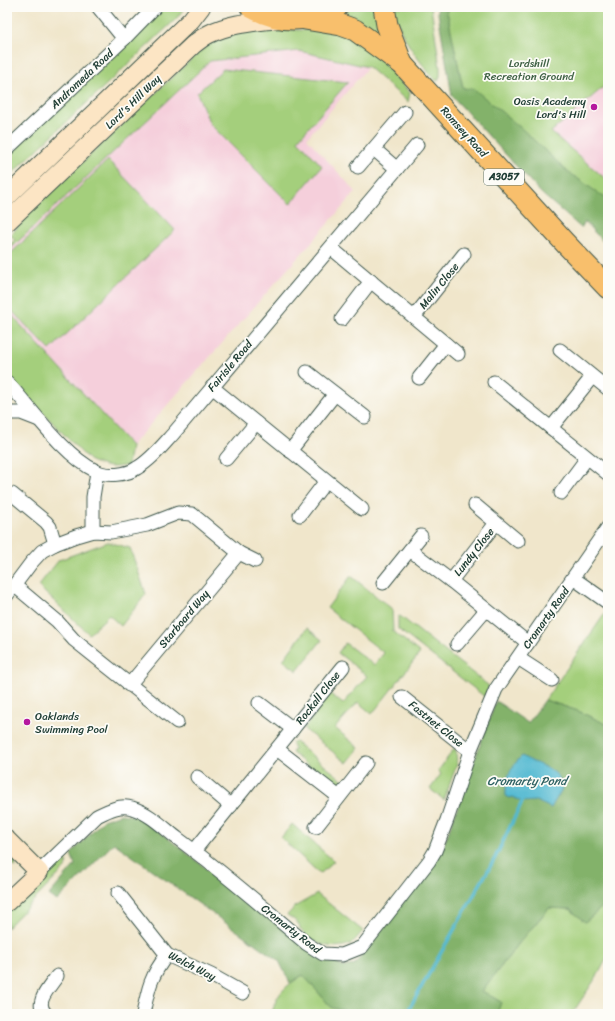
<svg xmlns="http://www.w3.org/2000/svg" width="615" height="1021" font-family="Sriracha,sans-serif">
  <rect width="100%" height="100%" fill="#fdfcf7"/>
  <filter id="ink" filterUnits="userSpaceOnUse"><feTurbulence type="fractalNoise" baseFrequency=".025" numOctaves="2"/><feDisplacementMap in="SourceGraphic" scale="8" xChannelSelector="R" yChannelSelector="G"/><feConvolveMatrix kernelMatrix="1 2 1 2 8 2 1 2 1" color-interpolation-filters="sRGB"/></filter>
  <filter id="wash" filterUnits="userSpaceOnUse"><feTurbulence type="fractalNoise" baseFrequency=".012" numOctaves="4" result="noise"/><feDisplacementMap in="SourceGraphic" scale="16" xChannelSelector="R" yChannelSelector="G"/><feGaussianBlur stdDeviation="0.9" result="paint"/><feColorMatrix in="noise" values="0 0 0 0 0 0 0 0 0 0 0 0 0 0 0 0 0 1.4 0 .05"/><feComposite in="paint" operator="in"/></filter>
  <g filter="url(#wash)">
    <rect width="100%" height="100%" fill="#f0e6cb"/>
    <g fill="#f5cfdb">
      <polygon points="299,51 368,67 307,138 356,192 131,446 7,310 7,252 210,61"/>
      <polygon points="608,83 608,181 551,132"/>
    </g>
    <g fill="#a4cf7b" stroke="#628658">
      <polygon points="163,7 185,7 176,19 7,178 7,156 80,88"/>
      <polygon points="350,7 378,7 382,38 346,19 346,12"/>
      <path d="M393,7h38l9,61v8l-2,5 -4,-2c-19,-24 -34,-42 -41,-72z"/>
      <polygon points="446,7 608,7 608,83 551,132 608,181 608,247 463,88"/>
      <polygon points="255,29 338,31 376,54 410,93 408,102 368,67 299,51 210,61 7,252 7,247 15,240 11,235 31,211 197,54 209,44 223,36"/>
      <polygon points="223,69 348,82 298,140 322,166 290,204 210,124 197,93"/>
      <polygon points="108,160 175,230 50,350 7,306 7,257"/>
      <path d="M7,310l124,136 -3,19c-17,4 -24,2 -39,-5l-82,-84z"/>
      <polygon points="108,542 130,548 146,594 121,626 109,615 89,634 38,586 59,560"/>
      <polygon points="351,576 392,609 393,631 420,653 372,714 358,702 335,728 359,748 347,763 304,729 329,693 343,704 367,676 338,653 345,643 374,665 384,653 327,608"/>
      <polygon points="608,609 608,725 578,711 545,700"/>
      <polygon points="400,616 489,686 485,697 398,629 398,617"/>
      <polygon points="307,628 322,640 297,671 283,660"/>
      <polygon points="294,741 345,782 339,787 334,786 292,753 294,749 292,744"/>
      <polygon points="454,749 456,750 457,764 444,800 430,789 441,774 438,771"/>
      <polygon points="292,824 334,861 320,874 281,838"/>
      <polygon points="7,851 14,859 16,867 7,862"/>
      <polygon points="65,859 67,862 65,868 7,928 7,910 30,888"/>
      <path d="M317,894l46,37c-4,4 -8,10 -13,13 -17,7 -38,0 -49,-14 -3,-3 0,-2 -2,-5 -2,-4 -9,-8 -12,-10l9,-9z"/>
      <polygon points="608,902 608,956 599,973 572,1014 497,1014 501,1002 482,991 520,942 549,908 570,909 585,922"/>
      <path d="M303,975l29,33 28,6h-88c4,-21 14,-28 31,-39z"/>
    </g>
    <g fill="#83b26b" stroke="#517850">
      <polygon points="437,7 446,7 463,88 474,89 521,128 567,171 608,200 608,233 602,240 585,222 581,228 541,193 452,96"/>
      <polygon points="545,700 578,711 608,725 608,902 585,922 570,909 549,908 520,942 482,991 501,1002 497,1014 360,1014 332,1008 303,975 290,983 279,961 114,843 57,901 49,895 75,865 71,854 103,820 121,814 141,817 322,960 333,961 343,967 354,965 441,853 496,701 528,723"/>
    </g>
    <path fill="#53b9d1" stroke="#397b82" d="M522,756c10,7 33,12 38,23 1,3 1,7 2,10l-11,19 -15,-7 -14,1 -9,-5 -3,1 -4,-2c-1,-17 4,-29 16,-40z"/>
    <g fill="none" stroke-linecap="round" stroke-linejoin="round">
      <polyline stroke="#53b9d1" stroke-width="3.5" points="406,1014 495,858 522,802"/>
    </g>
  </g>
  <g filter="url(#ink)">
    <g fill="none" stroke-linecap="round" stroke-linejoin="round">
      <defs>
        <g id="street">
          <polyline points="98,7 124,39"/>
          <polyline points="7,149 124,39 155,7"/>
          <polyline points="374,149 397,169"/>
          <polyline points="358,167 405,112"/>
          <polyline points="331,248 458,354"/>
          <polyline points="414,317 464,254"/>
          <polyline points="342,319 371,281"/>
          <polyline points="560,350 608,389"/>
          <polyline points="307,372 365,417"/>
          <polyline points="419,378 446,344"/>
          <path d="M7,382c25,27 56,73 89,89 11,6 31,4 41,-3 14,-8 25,-22 36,-34l244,-289"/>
          <polyline points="494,382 608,474"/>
          <polyline points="212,387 362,509"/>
          <polyline points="7,413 21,413 39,420"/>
          <polyline points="551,428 592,377"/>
          <polyline points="290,451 335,394"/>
          <polyline points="226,459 256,423"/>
          <polyline points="561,493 587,458"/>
          <polyline points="12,494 46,522 50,527 55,544"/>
          <polyline points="475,505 518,541"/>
          <polyline points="300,515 326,481"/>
          <polyline points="93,531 93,497 97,472"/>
          <polyline points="410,550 451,581 528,643"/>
          <polyline points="573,578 607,602"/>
          <polyline points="451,581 496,523"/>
          <polyline points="383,583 421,536"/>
          <polyline points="14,585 57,621 74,640 177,722"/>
          <polyline points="7,595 31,563 42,551 55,544 76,536 93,531 111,532 147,525 178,513 192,514 239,553 255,561"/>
          <polyline points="457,644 486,610"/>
          <polyline points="518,658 552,680"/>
          <polyline points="129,685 239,553"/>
          <polyline points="402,697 470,751"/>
          <polyline points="259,703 293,729"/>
          <polyline points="277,749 339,797"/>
          <polyline points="197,777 231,806"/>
          <polyline points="316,827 366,763"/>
          <polyline points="194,851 343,667"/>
          <path d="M39,872l58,-56c10,-5 23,-12 35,-8 17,5 31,19 45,30 45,33 87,70 130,106l16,10 19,1 20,-8 67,-86 6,-10 12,-31 23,-69 26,-62 112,-162"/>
          <polyline points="118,893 167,955 211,975 243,993"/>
          <path d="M46,1014c-13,-11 4,-27 11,-38"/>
          <path d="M143,1014c5,-25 8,-39 24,-59"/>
        </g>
        <g id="secondary">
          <polyline points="7,197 191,20 201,7"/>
          <path d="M7,222l186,-177c5,-4 10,-8 16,-11 21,-11 46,-12 70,-15"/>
          <polyline points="7,840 39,872 7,902"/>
        </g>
        <g id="primary">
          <path d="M251,7c31,17 54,15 86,0"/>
          <polyline points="384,7 387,25 402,64"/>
          <polyline points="305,19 341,25 355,30 402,64 565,243 608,288"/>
        </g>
      </defs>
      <use href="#street" stroke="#3e564b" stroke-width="15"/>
      <use href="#secondary" stroke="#3e564b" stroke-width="20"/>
      <use href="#primary" stroke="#3e564b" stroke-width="23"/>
      <use href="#street" stroke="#fff" stroke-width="13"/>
      <use href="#secondary" stroke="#fce5c4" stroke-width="18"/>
      <use href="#primary" stroke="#f8bf6c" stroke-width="21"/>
    </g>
  </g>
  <g fill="#b5179e" stroke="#fdfcf7" stroke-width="1.5">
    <circle cx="594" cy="107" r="4"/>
    <circle cx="27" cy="722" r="4"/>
  </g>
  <g text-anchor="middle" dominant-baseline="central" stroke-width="3.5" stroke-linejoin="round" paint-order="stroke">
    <rect fill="#fdfcf7" stroke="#62766e" stroke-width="1" x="484" y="169" width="40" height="16" rx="3"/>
    <g font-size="10" font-weight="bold" fill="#1f3d34">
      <text x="504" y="177">A3057</text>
    </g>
    <g font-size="11" fill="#406246" stroke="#fdfcf7">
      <text x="529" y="63">Lordshill<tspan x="529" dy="13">Recreation Ground</tspan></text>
    </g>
    <g font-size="11" fill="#1f3d34" stroke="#fdfcf7">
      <text transform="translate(82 79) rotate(-43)">Andromeda Road</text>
      <text transform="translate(133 102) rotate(-44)">Lord's Hill Way</text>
      <text transform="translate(464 132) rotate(48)">Romsey Road</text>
      <text transform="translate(439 286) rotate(-51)">Malin Close</text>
      <text transform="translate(230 366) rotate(-50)">Fairisle Road</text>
      <text transform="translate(474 552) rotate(-52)">Lundy Close</text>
      <text transform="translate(546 618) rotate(-55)">Cromarty Road</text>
      <text transform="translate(184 619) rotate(-50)">Starboard Way</text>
      <text transform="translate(318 698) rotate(-52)">Rockall Close</text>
      <text transform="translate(436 724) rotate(39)">Fastnet Close</text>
      <text transform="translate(291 929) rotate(38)">Cromarty Road</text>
      <text transform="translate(192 966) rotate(27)">Welch Way</text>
    </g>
    <g font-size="11" fill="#1f3d34" stroke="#fdfcf7" text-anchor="end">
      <text x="586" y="101">Oasis Academy<tspan x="586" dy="13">Lord's Hill</tspan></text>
      <text x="35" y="716" text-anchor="start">Oaklands<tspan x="35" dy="13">Swimming Pool</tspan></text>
    </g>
    <g font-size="12" font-style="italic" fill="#2f6263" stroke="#fdfcf7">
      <text x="527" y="781">Cromarty Pond</text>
    </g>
  </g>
  <rect width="615" height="1021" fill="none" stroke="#fdfcf7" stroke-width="24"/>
</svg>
